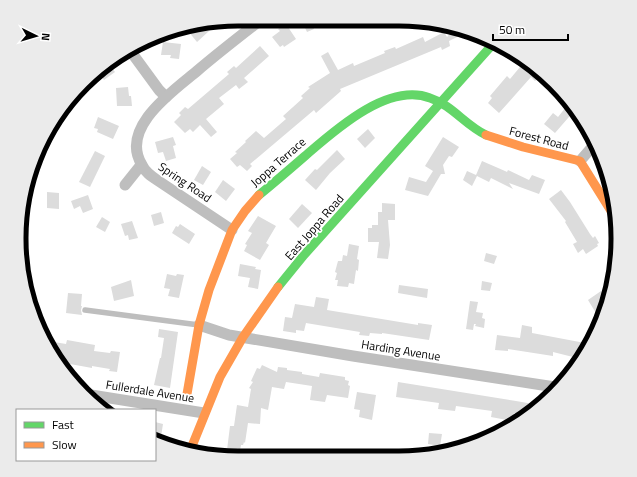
<svg xmlns="http://www.w3.org/2000/svg" width="637" height="477" font-family="'Titillium Web',sans-serif">
  <rect width="100%" height="100%" fill="#fff"/>
  <g fill="#dcdcdc">
    <polygon points="301,19 328,19 313,26 314,29 307,32"/>
    <polygon points="220,21 197,42 184,26 207,23"/>
    <polygon points="286,24 296,39 284,47 283,45 280,47 272,37 280,31 278,29"/>
    <polygon points="456,27 467,32 449,41 450,46 442,50 441,47 340,89 341,91 316,113 314,110 262,154 250,164 252,166 247,171 240,165 237,167 230,159 237,153 235,152 246,142 245,141 256,131 264,138 286,119 283,116 303,98 301,96 310,88 308,87 330,73 321,56 328,52 338,70 353,63 354,66 385,53 384,51 395,47 396,49 423,37 425,42 444,32 447,37"/>
    <polygon points="163,42 181,44 179,59 170,58 171,55 161,55"/>
    <polygon points="260,46 269,56 244,78 248,82 239,89 236,85 219,98 224,104 206,119 217,132 211,137 200,125 193,132 190,129 185,133 174,122 181,115 179,113 185,107 188,109 229,74 227,72 234,66 236,68"/>
    <polygon points="522,59 541,75 535,81 531,77 499,113 488,103 492,98 490,96 507,76 510,79 520,67 517,64"/>
    <polygon points="109,64 115,72 104,80 99,73"/>
    <polygon points="128,87 129,96 131,96 132,106 117,106 116,88"/>
    <polygon points="570,102 575,110 555,133 544,124 553,113 558,117"/>
    <polygon points="98,117 119,126 113,139 97,132 98,129 94,128"/>
    <polygon points="368,129 375,138 365,148 357,139"/>
    <polygon points="173,137 176,145 173,146 176,158 166,161 163,152 158,153 155,142"/>
    <polygon points="443,137 459,147 452,157 449,156 443,165 445,174 441,174 428,196 405,190 409,177 426,182 433,171 425,166"/>
    <polygon points="337,150 345,159 330,173 316,190 305,180 315,169 317,170"/>
    <polygon points="95,151 105,156 90,187 79,182"/>
    <polygon points="482,161 505,171 507,172 508,170 529,180 532,175 545,180 539,194 509,183 513,189 491,178 489,182 477,176 472,186 463,180 467,171 476,175"/>
    <polygon points="202,166 211,172 203,185 194,180"/>
    <polygon points="223,180 235,189 226,201 215,192"/>
    <polygon points="561,190 570,202 590,234 593,238 595,236 599,243 597,244 598,246 586,254 583,249 578,253 573,244 577,242 565,222 566,221 549,199"/>
    <polygon points="47,192 59,193 59,209 47,208"/>
    <polygon points="88,195 93,209 83,213 80,206 74,209 71,201"/>
    <polygon points="382,203 395,204 395,220 388,220 390,245 388,259 377,258 379,242 368,242 368,228 372,228 372,225 378,225 378,212 382,212"/>
    <polygon points="302,204 312,213 298,228 289,219"/>
    <polygon points="161,212 164,223 154,226 151,215"/>
    <polygon points="258,216 276,226 266,243 269,245 260,260 244,251 247,245 245,244 252,233 248,231"/>
    <polygon points="102,217 110,222 105,232 96,227"/>
    <polygon points="132,221 138,238 129,240 128,235 125,236 121,224"/>
    <polygon points="180,224 195,234 189,244 172,233 176,226 178,227"/>
    <polygon points="349,244 359,246 357,259 359,260 358,271 356,270 354,284 349,283 348,287 337,286 338,280 335,280 337,273 335,272 338,261 342,261 343,255 347,256"/>
    <polygon points="486,253 497,256 494,264 484,261"/>
    <polygon points="240,264 256,267 255,269 261,270 258,289 248,287 250,278 238,276"/>
    <polygon points="167,274 176,276 177,274 184,275 179,298 168,296 170,289 164,288"/>
    <polygon points="131,280 134,296 114,301 111,287"/>
    <polygon points="482,281 492,283 490,291 481,290"/>
    <polygon points="399,285 428,289 427,298 398,293"/>
    <polygon points="601,291 605,299 599,318 588,300"/>
    <polygon points="68,293 82,294 81,306 82,306 81,310 82,315 66,313"/>
    <polygon points="316,297 329,299 327,310 418,325 418,323 432,325 429,340 382,333 382,334 370,333 369,336 359,335 360,332 306,323 304,331 296,330 296,333 283,331 285,317 292,318 295,304 314,307"/>
    <polygon points="470,301 478,302 476,312 483,313 482,318 485,319 484,328 475,326 476,324 474,324 473,330 466,329"/>
    <polygon points="522,325 532,327 532,333 585,343 583,355 577,355 573,357 553,352 553,356 508,349 508,351 495,350 497,335 520,338"/>
    <polygon points="159,329 178,332 170,388 154,385 160,358 161,358 164,338 158,337"/>
    <polygon points="67,340 95,345 94,351 110,353 111,351 120,352 117,372 109,371 110,369 92,366 92,368 70,364 70,365 60,364 48,341 66,344"/>
    <polygon points="262,365 277,372 278,367 287,368 287,370 302,372 302,374 319,377 320,373 345,377 345,380 349,381 348,385 350,386 348,398 327,395 325,402 310,400 312,386 286,382 284,389 272,387 268,410 261,408 260,424 248,423 245,443 244,442 243,445 241,445 239,457 226,458 230,426 234,426 237,405 248,407 251,389 249,388 253,382 251,381 257,368 260,369"/>
    <polygon points="398,382 516,401 539,405 532,413 528,415 514,413 512,418 508,418 507,420 491,417 492,411 456,406 455,411 438,409 439,403 396,397"/>
    <polygon points="357,392 376,395 372,420 359,417 360,410 354,409"/>
    <polygon points="155,422 163,424 160,443 155,440"/>
    <polygon points="429,433 442,434 440,446 428,444"/>
  </g>
  <g fill="none" stroke-linecap="round" stroke-linejoin="round">
    <polyline stroke="#bebebe" stroke-width="5.5" points="85,310 199,325"/>
    <g stroke="#bebebe" stroke-width="11">
      <polyline points="129,49 159,90 166,97"/>
      <polyline points="580,161 593,146"/>
      <polyline points="125,185 141,165"/>
      <path d="M232,230l-75,-50c-6,-4 -12,-8 -15,-15 -23,-37 31,-74 55,-94 21,-18 43,-35 65,-52"/>
      <polyline points="199,325 229,335 353,356 555,387"/>
      <polyline points="91,395 204,413"/>
    </g>
    <g stroke="#63d668" stroke-width="9">
      <path d="M259,195c16,-13 31,-26 46,-39 30,-26 83,-74 125,-58 22,7 35,27 56,37"/>
      <polyline points="278,287 304,255 493,44"/>
    </g>
    <g stroke="#ff974d" stroke-width="9">
      <polyline points="486,135 523,147 580,161 613,214"/>
      <polyline points="187,394 199,325 209,290 232,230 245,211 259,195"/>
      <polyline points="190,451 220,377 243,337 278,287"/>
    </g>
  </g>
  <g text-anchor="middle" dominant-baseline="central" stroke-width="3.5" stroke-linejoin="round" paint-order="stroke">
    <g font-size="12" fill="#000" stroke="#fff">
      <text transform="translate(539 138) rotate(15)">Forest Road</text>
      <text transform="translate(278 162) rotate(-41)">Joppa Terrace</text>
      <text transform="translate(185 182) rotate(34)">Spring Road</text>
      <text transform="translate(314 227) rotate(-49)">East Joppa Road</text>
      <text transform="translate(401 350) rotate(9)">Harding Avenue</text>
      <text transform="translate(150 391) rotate(9)">Fullerdale Avenue</text>
    </g>
  </g>
  <path d="M0 0H637V477H0ZM238 26H399A212 212 0 0 1 611 238V239A212 212 0 0 1 399 451H238A212 212 0 0 1 26 239V238A212 212 0 0 1 238 26Z" fill="#ebebeb" fill-rule="evenodd"/>
  <path fill="none" stroke="#000" stroke-width="5" d="M238 26H399A212 212 0 0 1 611 238V239A212 212 0 0 1 399 451H238A212 212 0 0 1 26 239V238A212 212 0 0 1 238 26Z"/>
  <rect x="16" y="409" width="140" height="52" fill="#ffffff" stroke="#999999"/>
  <rect x="24" y="422" width="20" height="6" fill="#63d668" stroke="#999999"/>
  <text x="52" y="429" font-size="12" fill="#000000">Fast</text>
  <rect x="24" y="442" width="20" height="6" fill="#ff974d" stroke="#999999"/>
  <text x="52" y="449" font-size="12" fill="#000000">Slow</text>
  <g transform="translate(36 36) rotate(95)" stroke="#ffffff" stroke-width="3" paint-order="stroke">
  <path d="M0-3L7 15L0 10L-7 15Z" fill="#000000"/>
  <text y="-6" font-size="11" font-weight="bold" text-anchor="middle" fill="#000000">N</text>
  </g>
  <path d="M493 34v6h75v-6" fill="none" stroke="#000000" stroke-width="2"/>
  <text x="499" y="34" font-size="12" fill="#000000" stroke="#ffffff" stroke-width="3" paint-order="stroke">50 m</text>
</svg>
